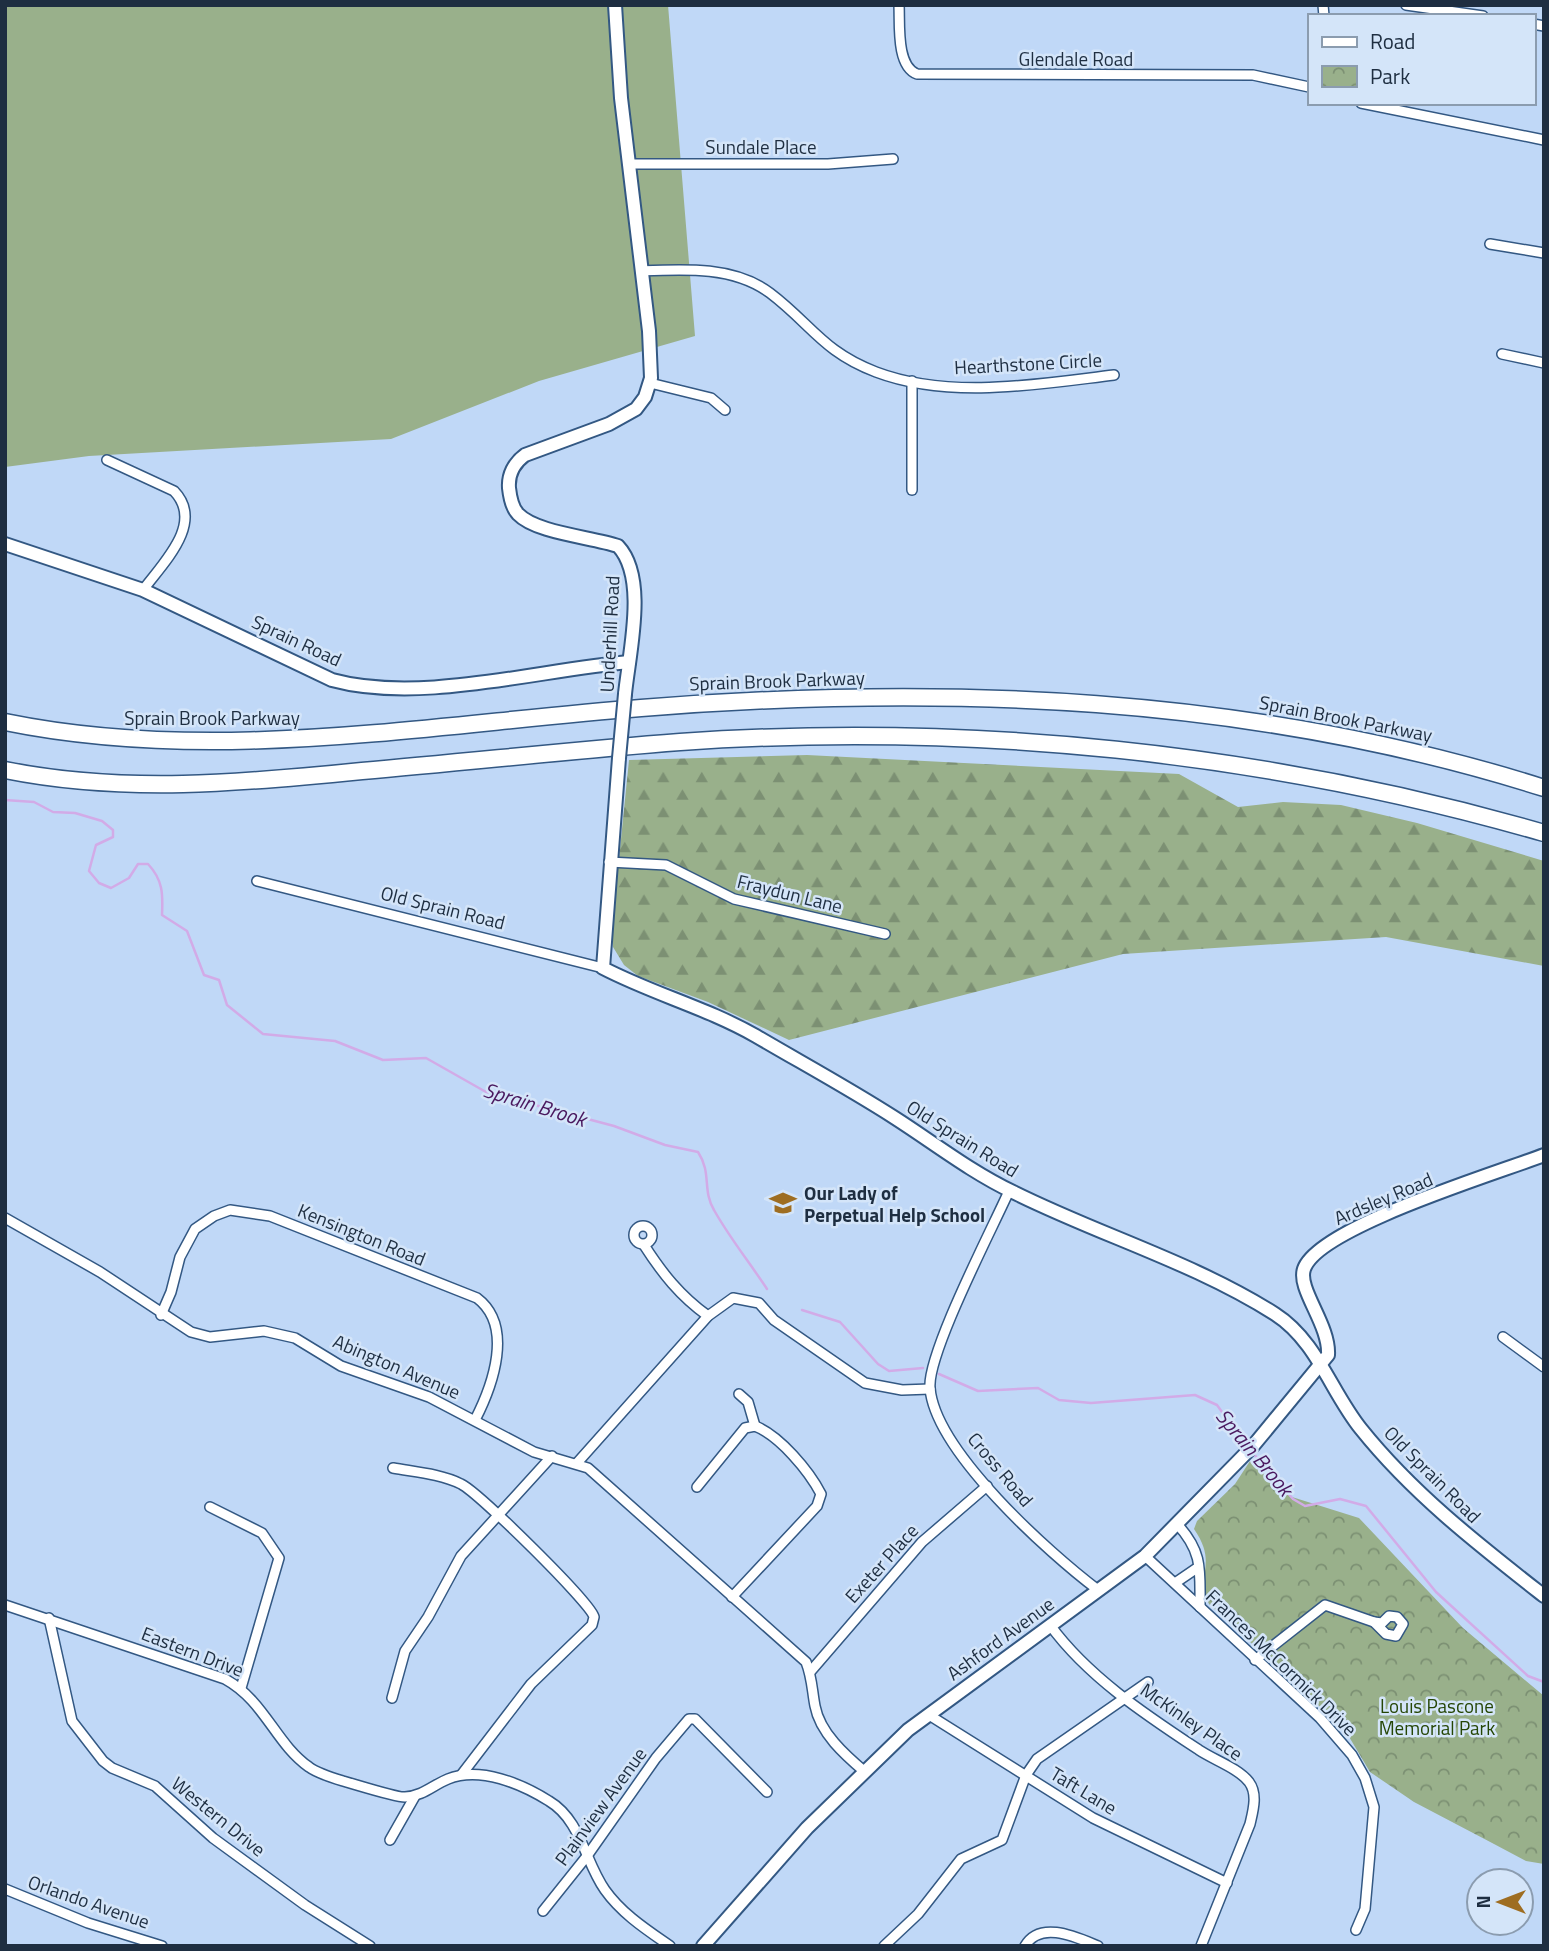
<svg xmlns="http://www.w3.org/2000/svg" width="1549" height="1951" font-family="'Titillium Web',sans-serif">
  <defs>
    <pattern id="forest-firs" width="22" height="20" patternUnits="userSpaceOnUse" patternTransform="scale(1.75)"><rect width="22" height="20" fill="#99b08b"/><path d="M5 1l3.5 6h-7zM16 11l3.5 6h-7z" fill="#7c9073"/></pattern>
    <pattern id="park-crowns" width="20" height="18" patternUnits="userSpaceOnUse" patternTransform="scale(1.75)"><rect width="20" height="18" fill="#99b08b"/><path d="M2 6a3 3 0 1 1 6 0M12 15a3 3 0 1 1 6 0" fill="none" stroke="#7c9073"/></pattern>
  </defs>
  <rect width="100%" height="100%" fill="#c0d8f7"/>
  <polygon fill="#99b08b" points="5,5 668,5 695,336 539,381 391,439 89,456 5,467"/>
  <polygon fill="url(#forest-firs)" points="807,755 1179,774 1238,807 1283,802 1341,805 1417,823 1544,861 1544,966 1386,937 1123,954 789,1040 708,1002 638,976 624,965 613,947 612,928 629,760"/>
  <path fill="url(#park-crowns)" d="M1250,1461l42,36 67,21 104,110 81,68v168l-18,-3 -32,-17 -80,-42 -44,-30 -25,-42 -136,-126c-15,-30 10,-39 -15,-75l3,-8 38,-37z"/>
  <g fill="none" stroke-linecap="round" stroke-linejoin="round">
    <g stroke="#d2abe7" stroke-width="2.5">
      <path d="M5,800l29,2 19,10 22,1 27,8 11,9v7l-17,8 -7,26 10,12 12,5 18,-10 9,-14h10c15,16 15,30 14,51l25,16 17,44 15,5 8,25 36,29 72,7 48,19 43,-2 60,34 128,34 51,19 33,7c14,21 4,38 16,58 15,27 36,53 53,79"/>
      <polyline points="802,1310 840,1322 878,1364 889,1371 923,1368"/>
      <polyline points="939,1374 978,1391 1038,1388 1059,1400 1091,1403 1195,1395 1217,1405 1247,1447"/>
      <polyline points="1252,1452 1293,1499 1305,1506 1340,1499 1366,1506 1436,1592 1528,1676 1544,1682"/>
    </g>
    <defs>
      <g id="street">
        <path d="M899,5c1,19 -3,61 18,69l336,1 56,12"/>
        <polyline points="1323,5 1324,16"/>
        <polyline points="1406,5 1483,16"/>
        <polyline points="1533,24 1544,26"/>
        <polyline points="1361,103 1544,140"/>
        <polyline points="629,164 828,164 893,159"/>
        <polyline points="1490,244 1544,253"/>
        <path d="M641,271c43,-2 93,-5 129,22 41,31 53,59 106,79 74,28 163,12 238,3"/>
        <polyline points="1502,354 1544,363"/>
        <polyline points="650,383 711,398 725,410"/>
        <path d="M107,460l67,31c31,32 -11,72 -31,99"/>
        <polyline points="912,490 912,381"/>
        <polyline points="609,862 666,865 734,899 885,934"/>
        <polyline points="257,881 603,968"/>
        <path d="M1009,1191c-17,38 -82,163 -79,197 5,63 119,165 168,202"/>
        <path d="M5,1218l95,54 91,60 19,5 54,-6 31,7 46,28 88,31 105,55 54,16 218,194c6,15 6,28 9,44 5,27 30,49 50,66"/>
        <circle cx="643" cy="1235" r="9"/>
        <path d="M644,1245c18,28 36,51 64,71"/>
        <path d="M161,1315l10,-23 9,-35 15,-28 19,-13 16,-6 40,6 207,82c37,28 16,87 -2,122"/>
        <polyline points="1503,1337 1544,1367"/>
        <polyline points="739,1394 748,1402 755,1426"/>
        <polyline points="577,1463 708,1316 733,1298 759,1303 774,1320 865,1383 902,1390 930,1389"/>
        <path d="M393,1468c22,4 48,6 68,16 17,8 130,119 133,133l-2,8 -61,59 -69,90"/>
        <polyline points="697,1487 745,1428 755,1426"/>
        <polyline points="210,1507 262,1533 279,1558 241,1688"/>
        <path d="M1177,1524c26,28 23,46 23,83"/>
        <polyline points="1145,1556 1320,1718 1352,1755 1365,1778 1374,1807 1365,1909 1356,1930"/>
        <polyline points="1175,1583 1197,1568"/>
        <path d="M732,1597l85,-91 4,-12c-12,-23 -41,-58 -66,-68"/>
        <path d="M5,1605l220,74c40,22 50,64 84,88 8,6 24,11 34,14 11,3 55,17 62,16 18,-1 28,-12 43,-18 32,-13 74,5 101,22 32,19 36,61 56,89 17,24 42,40 65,56"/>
        <polygon points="1389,1616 1397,1617 1403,1624 1396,1636 1386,1634 1374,1622 1382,1623"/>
        <polyline points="49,1618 72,1721 103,1761 112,1768 155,1786 213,1838 305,1905 370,1946"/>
        <path d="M1050,1625c38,52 96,90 149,125 15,10 39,18 50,32 9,12 4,29 1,42l-49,122"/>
        <polyline points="1255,1660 1325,1605 1374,1622"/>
        <polyline points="810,1672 922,1542 987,1486"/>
        <polyline points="392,1698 405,1651 428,1617 461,1556 552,1456"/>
        <polyline points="929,1715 1093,1818 1227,1883"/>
        <polyline points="390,1840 415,1796"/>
        <polyline points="5,1889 88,1923 162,1946"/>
        <polyline points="543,1911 587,1856 656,1758 689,1719 695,1719 767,1792"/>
        <polyline points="884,1946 918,1914 961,1859 1002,1840 1026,1775 1037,1759 1148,1682"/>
        <path d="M1025,1946c15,-26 51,-9 73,0"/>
      </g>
      <g id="secondary">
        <path d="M615,5l6,93 28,233 2,47 -6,19 -9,12 -27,15 -84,31c-11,8 -17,20 -16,33 1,9 3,20 9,26 18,19 74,23 100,32 30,32 11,107 7,148"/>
        <path d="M5,544l138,46 189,90c88,24 206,-10 297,-18"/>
        <path d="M619,758l-16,210c50,26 104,40 153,68 46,27 94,53 139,82 39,25 76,54 118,74 86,43 180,70 262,122 42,27 56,78 86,115 52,65 118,116 183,167"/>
        <path d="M703,1946l104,-118 101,-98 237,-174 108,-110 75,-91c2,-30 -31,-66 -24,-86 14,-42 194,-96 240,-114"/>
      </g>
      <g id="highway">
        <path d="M5,722c210,43 426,2 636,-14 303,-24 611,-13 903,80"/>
        <path d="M5,770c119,24 237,13 357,1 106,-9 212,-21 318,-29 290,-20 585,10 864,91"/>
      </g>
    </defs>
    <use href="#street" stroke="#335883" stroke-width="12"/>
    <use href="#secondary" stroke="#335883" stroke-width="16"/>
    <use href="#highway" stroke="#335883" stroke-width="19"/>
    <use href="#street" stroke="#fff" stroke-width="9"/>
    <use href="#secondary" stroke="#fff" stroke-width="12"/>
    <use href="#highway" stroke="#fff" stroke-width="16"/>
    <defs>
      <polyline id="secondary-bridge" points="619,758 625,694"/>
    </defs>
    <use href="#secondary-bridge" stroke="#335883" stroke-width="16" stroke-linecap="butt"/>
    <use href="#secondary-bridge" stroke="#fff" stroke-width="12"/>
  </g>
  <defs>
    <symbol id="school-bare" viewBox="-9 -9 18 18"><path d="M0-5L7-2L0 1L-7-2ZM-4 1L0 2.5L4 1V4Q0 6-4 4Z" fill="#9e6d21" stroke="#d4e5f9" stroke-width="2.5" paint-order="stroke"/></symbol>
  </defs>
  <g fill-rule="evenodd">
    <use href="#school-bare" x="764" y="1184" width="38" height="38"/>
  </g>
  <g text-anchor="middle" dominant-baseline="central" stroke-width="5" stroke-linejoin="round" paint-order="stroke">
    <g font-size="19" fill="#1e2e41" stroke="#d4e5f9">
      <text x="1076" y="58">Glendale Road</text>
      <text x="761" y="146">Sundale Place</text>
      <text transform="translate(1028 363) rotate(-3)">Hearthstone Circle</text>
      <text transform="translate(609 634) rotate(-87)">Underhill Road</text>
      <text transform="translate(297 640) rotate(25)">Sprain Road</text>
      <text transform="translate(777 680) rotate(-2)">Sprain Brook Parkway</text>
      <text x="212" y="717">Sprain Brook Parkway</text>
      <text transform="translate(1346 718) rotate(11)">Sprain Brook Parkway</text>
      <text transform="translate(790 893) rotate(14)">Fraydun Lane</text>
      <text transform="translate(443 907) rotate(14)">Old Sprain Road</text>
      <text transform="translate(963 1138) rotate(32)">Old Sprain Road</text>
      <text transform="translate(1383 1198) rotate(-23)">Ardsley Road</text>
      <text transform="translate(362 1234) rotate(22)">Kensington Road</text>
      <text transform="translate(397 1366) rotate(23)">Abington Avenue</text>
      <text transform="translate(1001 1469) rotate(50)">Cross Road</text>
      <text transform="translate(1433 1474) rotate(45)">Old Sprain Road</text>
      <text transform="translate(881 1563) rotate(-48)">Exeter Place</text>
      <text transform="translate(1000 1638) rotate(-36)">Ashford Avenue</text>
      <text transform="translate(193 1651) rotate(21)">Eastern Drive</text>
      <text transform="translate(1282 1662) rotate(44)">Frances McCormick Drive</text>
      <text transform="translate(1192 1721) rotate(35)">McKinley Place</text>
      <text transform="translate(1084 1790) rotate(31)">Taft Lane</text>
      <text transform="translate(600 1806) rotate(-54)">Plainview Avenue</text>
      <text transform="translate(219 1816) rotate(39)">Western Drive</text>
      <text transform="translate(89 1901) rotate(19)">Orlando Avenue</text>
    </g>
    <g font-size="19" font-weight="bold" fill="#1e2e41" stroke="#d4e5f9" text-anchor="start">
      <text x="804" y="1192">Our Lady of<tspan x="804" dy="22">Perpetual Help School</tspan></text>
    </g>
    <g font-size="19" fill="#254605" stroke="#d4e5f9">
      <text x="1437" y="1705">Louis Pascone<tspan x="1437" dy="22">Memorial Park</tspan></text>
    </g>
    <g font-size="21" font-style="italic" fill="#4a195f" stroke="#d4e5f9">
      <text transform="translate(535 1104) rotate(17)">Sprain Brook</text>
      <text transform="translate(1255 1452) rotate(50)">Sprain Brook</text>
    </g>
  </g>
  <rect width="1549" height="1951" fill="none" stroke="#1e2e41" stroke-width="14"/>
  <rect x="1308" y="14" width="228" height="91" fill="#d4e5f9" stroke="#8b9caf" stroke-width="2"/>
  <rect x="1322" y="37" width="35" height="10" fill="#ffffff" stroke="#8b9caf" stroke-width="2"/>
  <text x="1370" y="49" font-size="21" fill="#1e2e41">Road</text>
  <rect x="1322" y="66" width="35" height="21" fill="url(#park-crowns)" stroke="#8b9caf" stroke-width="2"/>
  <text x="1370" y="84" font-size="21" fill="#1e2e41">Park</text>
  <g transform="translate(1500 1902) rotate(270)"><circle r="33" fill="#d4e5f9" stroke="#8b9caf" stroke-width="2"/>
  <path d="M0-5L12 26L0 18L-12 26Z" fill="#9e6d21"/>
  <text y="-10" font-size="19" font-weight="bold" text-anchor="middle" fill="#1e2e41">N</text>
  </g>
</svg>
